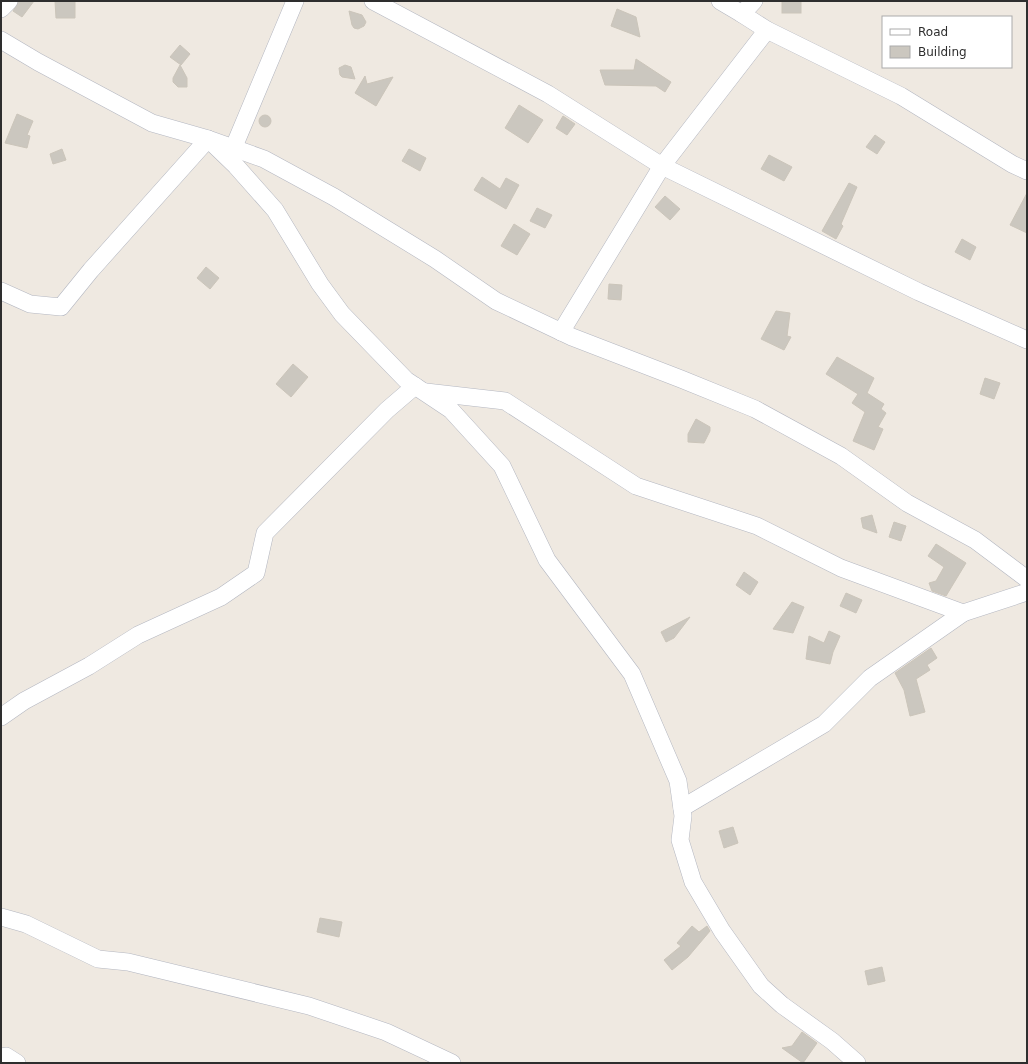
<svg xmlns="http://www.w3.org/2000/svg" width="1028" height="1064" font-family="'DejaVu Sans',sans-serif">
  <rect width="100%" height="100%" fill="#efe9e1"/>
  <g fill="#cbc7bf" stroke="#cbc5ba">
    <polygon points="19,1 34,1 22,17 13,11"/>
    <polygon points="55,1 75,1 75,18 56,18"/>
    <rect x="782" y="1" width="19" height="12"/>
    <polygon points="617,9 636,17 640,37 611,26"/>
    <polygon points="349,11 362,15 366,22 364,26 358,29 354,28 352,25"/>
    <polygon points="180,45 190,54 181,65 170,57"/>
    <polygon points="636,59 671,82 665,92 656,86 605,85 600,70 634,70"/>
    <polygon points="180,65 187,78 187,87 178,87 173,82 173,78"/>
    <polygon points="345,65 351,67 355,79 342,77 340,75 339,68"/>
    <polygon points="365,76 367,84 393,77 376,106 355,93"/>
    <polygon points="519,105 543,120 528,143 505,128"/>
    <polygon points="17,114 33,121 27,135 30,136 27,148 5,143"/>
    <circle cx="265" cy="121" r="6"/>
    <polygon points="563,116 575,124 567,135 556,128"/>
    <polygon points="875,135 885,142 877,154 866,147"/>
    <polygon points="62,149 66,160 53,164 50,154"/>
    <polygon points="409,149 426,158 420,171 402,161"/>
    <polygon points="769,155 792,167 784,181 761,169"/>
    <polygon points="482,177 500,189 506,178 519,185 506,209 474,190"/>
    <polygon points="849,183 857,187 841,224 843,226 836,239 822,231"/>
    <polygon points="1027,193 1027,233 1010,225"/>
    <polygon points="665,196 680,209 670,220 655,207"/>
    <polygon points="537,208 552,215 545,228 530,221"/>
    <polygon points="514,224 530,234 517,255 501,246"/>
    <polygon points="962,239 976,247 970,260 955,252"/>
    <polygon points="206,267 219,278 210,289 197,278"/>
    <polygon points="609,284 622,285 621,300 608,299"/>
    <polygon points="776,311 790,313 787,336 791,337 784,350 761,339"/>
    <polygon points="837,357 874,378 867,393 884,404 881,409 886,413 878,427 883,429 874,450 853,441 865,412 852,403 858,394 826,374"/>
    <polygon points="293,364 308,377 291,397 276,384"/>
    <polygon points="985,378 1000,383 994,399 980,394"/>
    <polygon points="696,419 710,427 710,431 704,443 688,442 688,434"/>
    <polygon points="872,515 877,533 863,528 861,518"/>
    <polygon points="894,522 906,526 901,541 889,537"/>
    <polygon points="936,544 966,563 946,596 932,591 929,583 936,581 944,567 928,556"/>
    <polygon points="744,572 758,582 750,595 736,585"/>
    <polygon points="846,593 862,600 856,613 840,606"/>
    <polygon points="792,602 804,607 793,633 773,629"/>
    <polygon points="690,617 674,638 666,642 661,632"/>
    <polygon points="829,631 840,636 833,652 830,664 806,659 809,636 824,643"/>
    <polygon points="931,648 937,658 927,665 930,670 916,679 925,712 910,716 904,690 895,673"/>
    <polygon points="733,827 738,843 724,848 719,831"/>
    <polygon points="320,918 342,922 339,937 317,932"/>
    <polygon points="692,926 699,932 707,926 710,931 688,957 672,970 664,960 681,946 677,943"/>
    <polygon points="882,967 885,981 868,985 865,971"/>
    <polygon points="802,1032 817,1043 803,1063 782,1048 792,1046"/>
  </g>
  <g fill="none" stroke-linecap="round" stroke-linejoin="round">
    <defs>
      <g id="minor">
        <polyline points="373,1 548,94 662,166 919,292 1027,340"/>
        <polyline points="720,1 742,14"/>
        <polyline points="754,1 742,14 767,30 901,96 1012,164 1027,171"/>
        <polyline points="1,9 9,1"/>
        <polyline points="1,40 38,62 152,123 208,139 264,159 334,197 435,259 496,301 572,337 681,379 755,409 841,456 907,503 975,540 1027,579"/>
        <polyline points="233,149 295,1"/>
        <polyline points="1,291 30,304 61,307 91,270 208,139 236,166 275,210 320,284 342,314 406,380 451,410 502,466 547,560 632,674 678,781 683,816 680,840 693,882 722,931 761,986 782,1005 832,1041 857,1063"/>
        <polyline points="561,332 662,166 767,30"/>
        <polyline points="426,392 505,401 636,486 757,526 841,568 963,613 1027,592"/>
        <polyline points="1,717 24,701 89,666 138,635 221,597 256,573 265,533 387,410 415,386"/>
        <polyline points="682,808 824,724 870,678 963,613"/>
        <polyline points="1,917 26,924 98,959 128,962 309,1006 386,1032 452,1063"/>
        <polyline points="1,1057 6,1056 17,1063"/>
      </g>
    </defs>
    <use href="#minor" stroke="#b4b7c1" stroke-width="18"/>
    <use href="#minor" stroke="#fff" stroke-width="17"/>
  </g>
  <rect width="1028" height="1064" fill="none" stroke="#2e2e2e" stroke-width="4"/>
  <rect x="882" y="16" width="130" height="52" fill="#ffffff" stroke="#ababab"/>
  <rect x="890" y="29" width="20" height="6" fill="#ffffff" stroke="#ababab"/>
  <text x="918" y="36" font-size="12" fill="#2e2e2e">Road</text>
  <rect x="890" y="46" width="20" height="12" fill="#cbc7bf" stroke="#ababab"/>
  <text x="918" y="56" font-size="12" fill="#2e2e2e">Building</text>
</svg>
